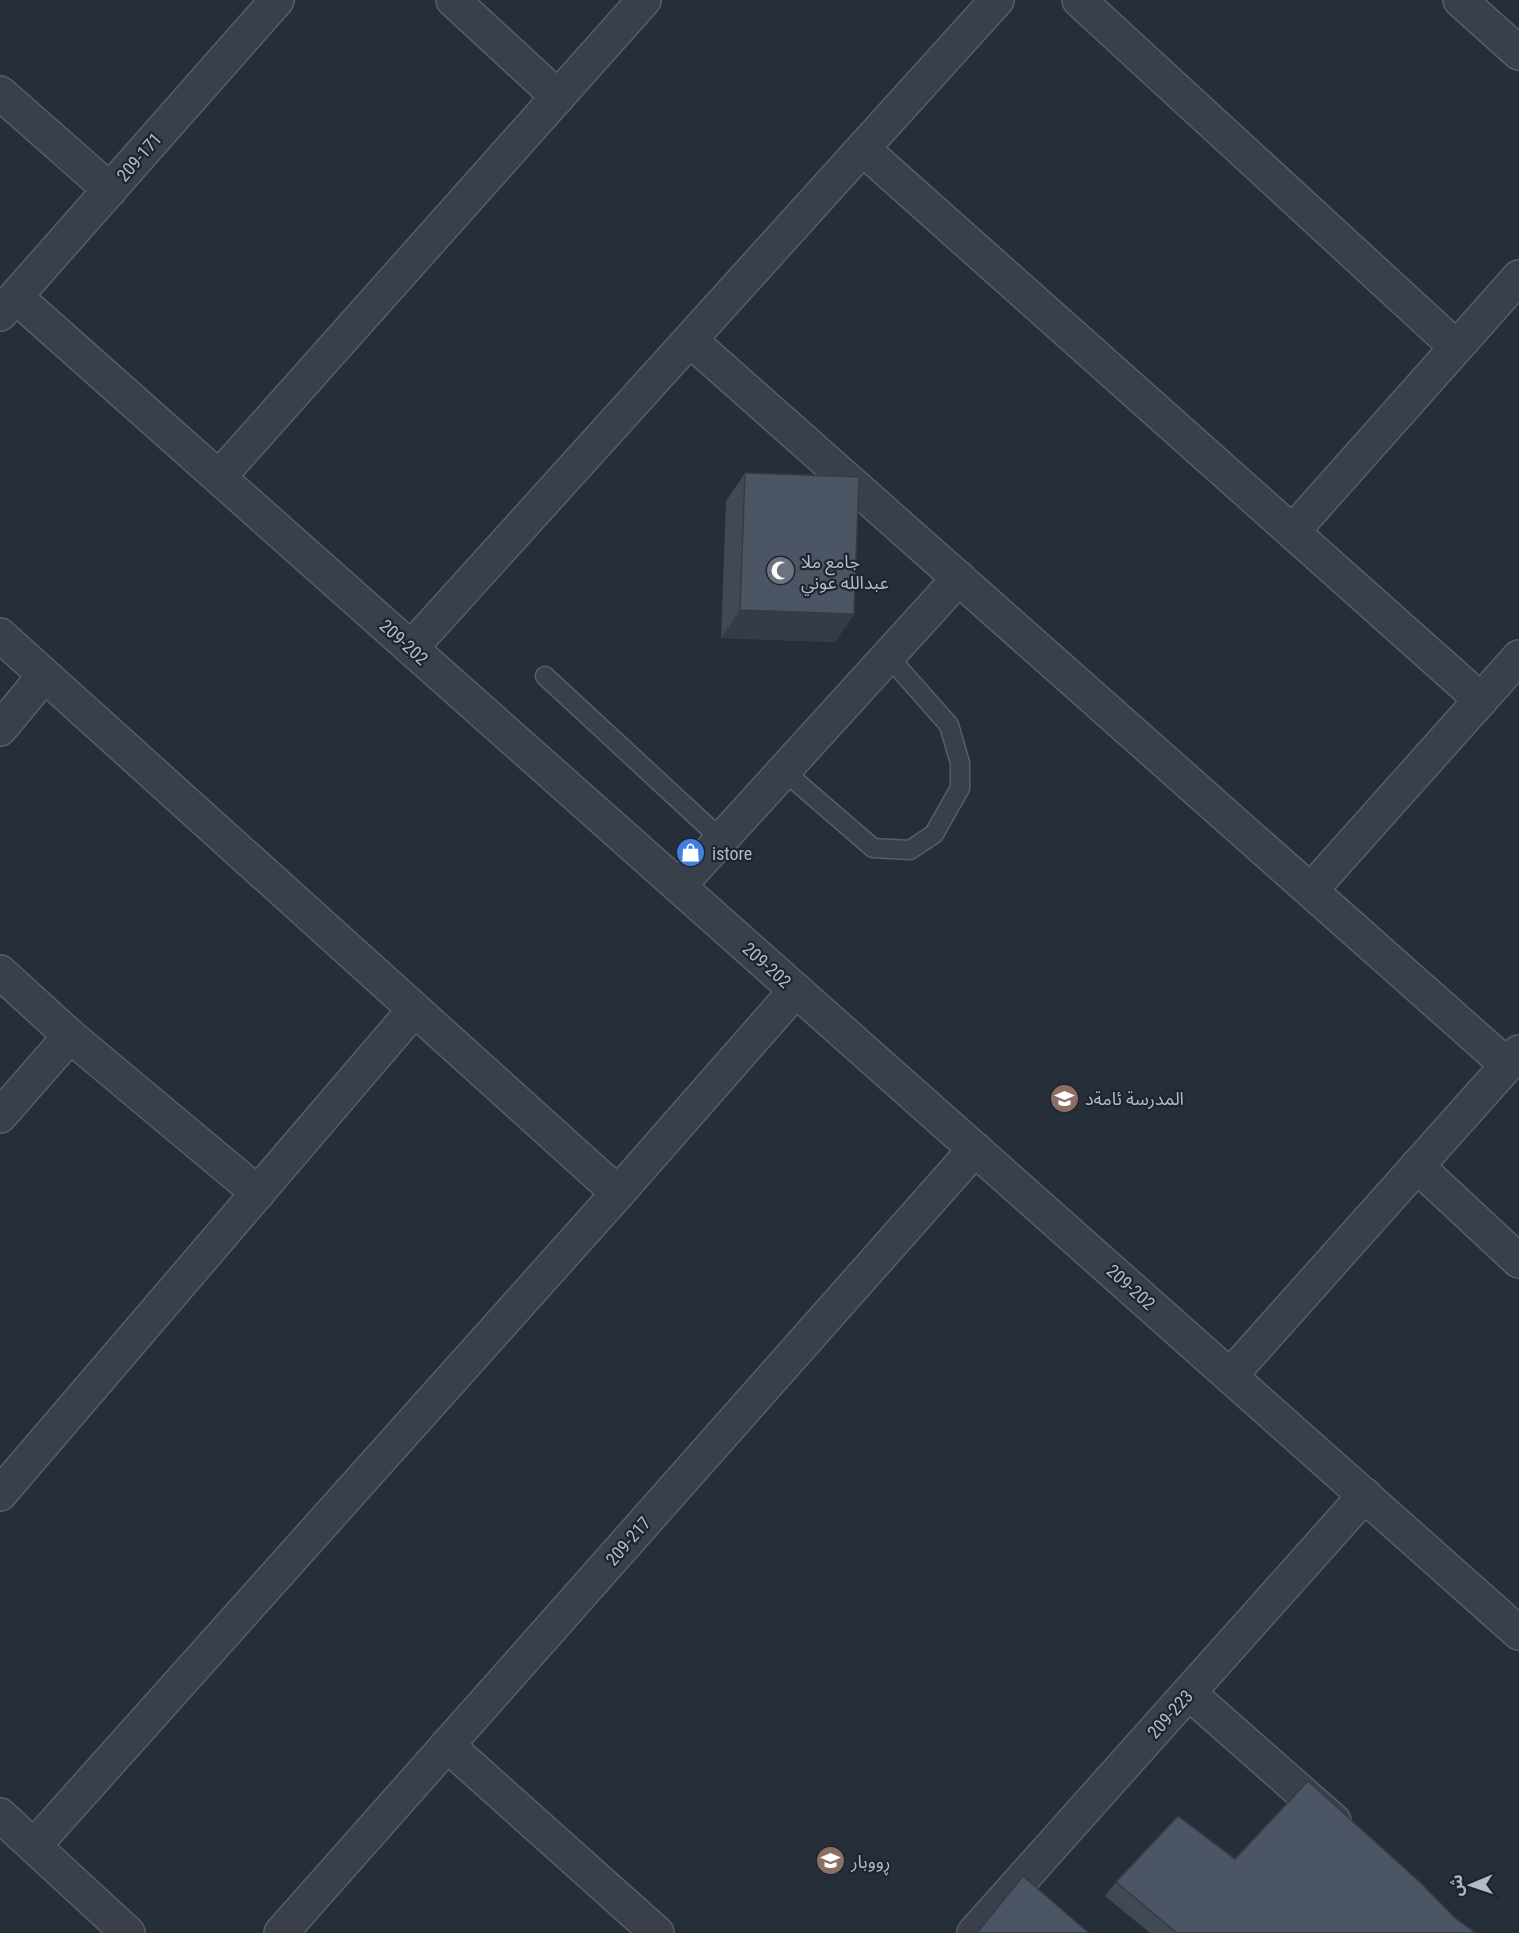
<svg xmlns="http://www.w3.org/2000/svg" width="1519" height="1933" font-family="'Roboto Condensed','Noto Sans Arabic',sans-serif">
  <rect width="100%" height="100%" fill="#262e3a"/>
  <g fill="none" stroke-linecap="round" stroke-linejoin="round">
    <defs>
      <g id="service">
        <polyline points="545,676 721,839"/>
        <polyline points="784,771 873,848 910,850 934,834 960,788 960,763 949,725 888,656"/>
      </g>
      <g id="minor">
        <polyline points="453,0 558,97"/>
        <polyline points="1079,0 1456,347"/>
        <polyline points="1460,0 1519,53"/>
        <polyline points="0,93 110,190"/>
        <polyline points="863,149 1481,700"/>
        <polyline points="16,297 1519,1633"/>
        <polyline points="0,314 277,0"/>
        <polyline points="690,340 1507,1065"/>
        <polyline points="219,477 644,0"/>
        <polyline points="1293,531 1519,277"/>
        <polyline points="0,635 618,1193"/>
        <polyline points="411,648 997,0"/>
        <polyline points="0,729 44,676"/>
        <polyline points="679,886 959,578"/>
        <polyline points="1311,890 1519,657"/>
        <polyline points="0,972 70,1036 258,1193"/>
        <polyline points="0,1116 70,1036"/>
        <polyline points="1417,1166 1519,1261"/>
        <polyline points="1230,1376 1519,1052"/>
        <polyline points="0,1494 414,1010"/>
        <polyline points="1189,1693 1334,1821"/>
        <polyline points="447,1745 657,1933"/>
        <polyline points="0,1815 128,1933"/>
        <polyline points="34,1846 618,1193 796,990"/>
        <polyline points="281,1933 975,1149"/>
        <polyline points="974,1933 1365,1495"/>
      </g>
    </defs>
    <use href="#service" stroke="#575e69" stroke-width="21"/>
    <use href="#minor" stroke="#575e69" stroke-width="36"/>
    <use href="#service" stroke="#39404b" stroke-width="18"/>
    <use href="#minor" stroke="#39404b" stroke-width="33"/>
  </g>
  <g fill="#414955">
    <polygon points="745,473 854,614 835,642 721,638 726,501"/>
    <polygon points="1235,1859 1455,1918 1476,1933 1150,1933 1105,1896 1116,1882"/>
  </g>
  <polygon fill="#353c45" points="740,610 854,614 835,642 721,638"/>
  <g fill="#4c5563" stroke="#353c45" stroke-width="1.5">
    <polygon points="745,473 859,477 854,614 740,610"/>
    <polygon points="1308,1781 1422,1884 1455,1918 1476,1933 1177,1933 1116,1882 1178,1816 1235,1859"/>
    <polygon points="1023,1876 1089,1933 977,1933"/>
  </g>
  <defs>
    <symbol id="mosque-disc" viewBox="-11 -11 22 22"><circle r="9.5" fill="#6b7280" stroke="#1e2530"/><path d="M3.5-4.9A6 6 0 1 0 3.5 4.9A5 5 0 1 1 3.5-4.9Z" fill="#fff"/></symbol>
    <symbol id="shop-disc" viewBox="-11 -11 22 22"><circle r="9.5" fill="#3f7fe0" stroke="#1e2530"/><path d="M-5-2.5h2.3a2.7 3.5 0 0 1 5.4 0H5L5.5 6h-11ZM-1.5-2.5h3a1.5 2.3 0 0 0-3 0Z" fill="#fff"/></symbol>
    <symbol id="school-disc" viewBox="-11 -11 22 22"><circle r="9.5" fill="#8d6e63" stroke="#1e2530"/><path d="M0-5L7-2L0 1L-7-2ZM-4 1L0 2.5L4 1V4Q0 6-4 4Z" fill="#fff"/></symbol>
  </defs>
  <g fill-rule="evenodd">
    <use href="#mosque-disc" x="764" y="554" width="33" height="33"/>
    <use href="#shop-disc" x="674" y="836" width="33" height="33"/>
    <use href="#school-disc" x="1048" y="1082" width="33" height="33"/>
    <use href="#school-disc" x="814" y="1844" width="33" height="33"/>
  </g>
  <g text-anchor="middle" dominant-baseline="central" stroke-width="4.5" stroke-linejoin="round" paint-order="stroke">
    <g font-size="18" fill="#b5bbc6" stroke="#1e2530">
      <text transform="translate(139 157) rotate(-49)">209-171</text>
      <text transform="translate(404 642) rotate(42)">209-202</text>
      <text transform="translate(767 965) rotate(42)">209-202</text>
      <text transform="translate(1131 1287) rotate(42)">209-202</text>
      <text transform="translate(628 1541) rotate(-49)">209-217</text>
      <text transform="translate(1170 1714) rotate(-48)">209-223</text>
    </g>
    <g font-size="18" fill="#b5bbc6" stroke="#1e2530" text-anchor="start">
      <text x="801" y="561">جامع ملا<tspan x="801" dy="21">عبدالله عوني</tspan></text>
      <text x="712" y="853">istore</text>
      <text x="1085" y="1098">المدرسة ئامةد</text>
      <text x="851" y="1861">ڕووبار</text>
    </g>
  </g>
  <g transform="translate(1471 1885) rotate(268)" stroke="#1e2530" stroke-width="4.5" paint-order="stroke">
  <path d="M0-4.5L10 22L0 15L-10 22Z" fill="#b5bbc6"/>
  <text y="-9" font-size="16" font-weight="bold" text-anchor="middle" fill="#b5bbc6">ش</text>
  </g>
</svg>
